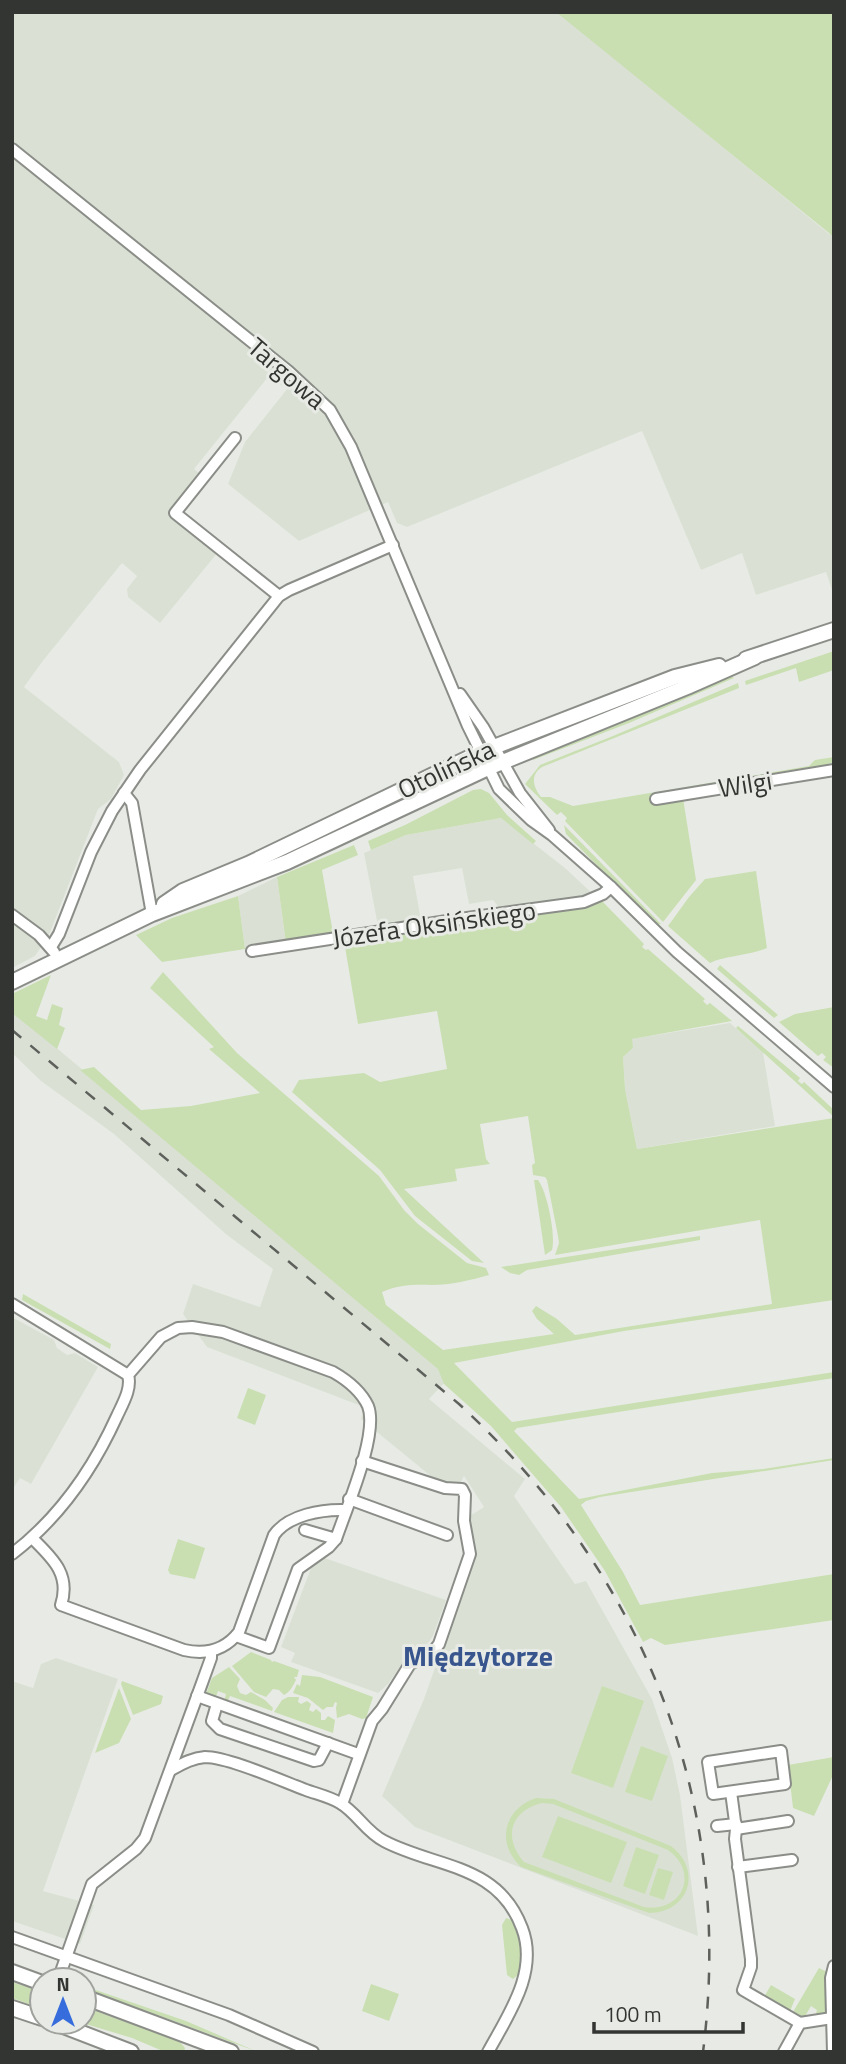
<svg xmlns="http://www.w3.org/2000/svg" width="846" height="2064" font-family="'Titillium Web',sans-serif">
  <rect width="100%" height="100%" fill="#e8ebe5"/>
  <g fill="#dae1d4">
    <polygon points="12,12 558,12 834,238 834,596 826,572 756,595 742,553 701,570 642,431 407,527 397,523 388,502 299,541 228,484 245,442 287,389 268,377 194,469 208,480 182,512 223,546 160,623 128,597 127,589 137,576 122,563 42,662 24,687 119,762 124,775 111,799 98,809 49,935 35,956 12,968"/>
    <polygon points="501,818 565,868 593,894 582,898 500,909 493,900 469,904 462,868 413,876 421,920 378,926 364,853 406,835"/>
    <polygon points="277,877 286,943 245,949 238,896"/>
    <polygon points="12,1011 451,1376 429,1399 525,1479 514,1496 575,1584 586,1581 652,1699 672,1758 680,1795 698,1936 415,1827 382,1796 424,1699 474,1556 468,1517 484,1507 464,1476 454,1495 361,1419 364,1407 207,1347 183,1314 193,1284 260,1307 273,1269 227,1235 114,1134 41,1081 12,1053"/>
    <polygon points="730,1023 763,1052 775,1126 637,1149 625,1089 623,1057 633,1048 631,1039"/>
    <polygon points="12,1317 54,1340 57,1348 67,1355 75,1353 98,1367 31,1484 20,1478 12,1490"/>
    <polygon points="316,1555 446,1600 433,1636 428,1643 403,1662 388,1684 378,1693 291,1662 295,1653 281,1647"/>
    <polygon points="56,1658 118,1679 43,1891 94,1905 80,1944 12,1921 12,1681 33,1688 41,1664"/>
  </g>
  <g fill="#c9dfb2" fill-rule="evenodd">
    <polygon points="556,12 834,12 834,238 829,233"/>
    <polygon points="834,651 834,670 799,682 796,668 746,685 745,681"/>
    <polygon points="731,676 734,678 629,723 533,760 532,757"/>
    <path d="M738,683l1,5 -197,79c-12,8 -9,20 -1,30h9l23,9 236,-40 6,-6 19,-3v5l-30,10 -121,26 13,82 -33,42 -98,-101 2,-3 -6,-6 -4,3 -32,-31 15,-19 73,-29z"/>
    <polygon points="481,789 489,793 507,815 536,841 533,844 501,818 406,835 371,850 368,841 405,825 473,790"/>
    <polygon points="564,825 661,924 655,924 566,834"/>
    <polygon points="354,845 358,855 322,870 333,933 286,943 277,877"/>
    <path d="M756,871l11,77c-16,7 -44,8 -57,15l-42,-37 21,-29 16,-18z"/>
    <polygon points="238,896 245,949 162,962 136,935 172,918"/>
    <path d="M602,901l42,43 -2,3 4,3 2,-1 57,50 -2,2 4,4 3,-2 22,18 -100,18 1,9 -10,9 2,32 12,60 197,-31v182l-210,31 -170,32 58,59 322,-50v6l-317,50 -3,3 65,68 133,-26 51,-4 71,-11v2l-234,37 -14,4 -5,4 42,67 17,33 194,-31v46l-169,25 -14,-7 -8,4 -38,-71 -44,-64 -70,-81 -47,-42 -6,-15 -358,-299 14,-3 47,43 50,-4 69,-13 -51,-44 5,-2 -64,-59 13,-16 74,81 142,123 25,34 14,14 49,39 19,5 3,7c-17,5 -39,10 -57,10 -16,-1 -35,0 -50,7l4,13 57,45 111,-16 -17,-15 -5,-8 4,-5 21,13 18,16 197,-31 -12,-84 -205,35 4,-12 -1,-7 -11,-56 -2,-3 -12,-2 -1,-10 3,-2 -7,-47 -48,8 6,35 4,5 -35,5 2,12 -53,8 80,74 -12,-2 -57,-45 -35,-46 -88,-78 7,-12 65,-7 16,9 67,-13 -10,-58 -79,13 -14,-83 245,-36z"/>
    <polygon points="720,965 778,1015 774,1018 717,969"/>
    <polygon points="51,975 36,1016 47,1020 52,1004 63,1008 59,1025 65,1028 57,1049 12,1013 12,994"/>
    <polygon points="834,1007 834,1068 823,1060 826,1057 822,1053 818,1056 779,1022 795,1014"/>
    <polygon points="738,1026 800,1078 798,1081 802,1084 804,1082 834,1110 834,1117 736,1028"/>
    <path d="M534,1180h4c9,11 18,56 14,70l-7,5z"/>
    <polygon points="700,1236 700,1240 527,1270 519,1275 510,1273 501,1267"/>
    <polygon points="23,1294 111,1344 110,1349 22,1300"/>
    <polygon points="248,1388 266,1395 255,1425 237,1418"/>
    <polygon points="178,1539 205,1548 195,1579 170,1574 168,1570"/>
    <path d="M251,1652l20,8 1,2 2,-1 25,9 -2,7h-3l2,3c-3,6 -6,12 -12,15l-5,-5 -6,-1 -7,8 -12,-5 -22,-26z"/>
    <polygon points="229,1667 240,1679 237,1686 240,1693 246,1695 251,1692 265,1700 273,1708 272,1711 230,1696 227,1703 224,1702 226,1694 218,1691 215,1699 206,1694 212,1678"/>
    <polygon points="302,1675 320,1677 373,1697 366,1718 362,1719 349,1714 337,1718 336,1708 337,1703 335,1702 333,1707 327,1707 323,1710 308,1698 293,1693 297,1684 300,1686"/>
    <polygon points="122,1681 163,1696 161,1704 133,1715 121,1684"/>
    <polygon points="602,1686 644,1701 613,1788 571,1773"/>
    <polygon points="119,1688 131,1719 119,1743 95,1753"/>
    <polygon points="288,1697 299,1697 298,1702 301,1704 307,1701 311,1704 309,1710 313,1712 316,1709 321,1713 321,1720 325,1720 328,1716 335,1720 333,1733 274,1712 282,1700"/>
    <polygon points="641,1746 668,1756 652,1801 625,1792"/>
    <polygon points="834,1757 834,1773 814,1816 793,1808 788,1765"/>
    <path d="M536,1798l18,1 117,47c32,24 18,67 -22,67l-128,-46c-25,-23 -18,-58 15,-69zM542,1803l11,1 115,46c32,23 14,63 -24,57l-120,-45c-21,-24 -14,-51 18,-59z"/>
    <polygon points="558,1816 627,1842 611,1883 542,1857"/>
    <polygon points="636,1847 659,1855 645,1894 623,1886"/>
    <polygon points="658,1868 673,1872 664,1900 649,1895"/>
    <polygon points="506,1918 512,1920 521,1944 519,1974 513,1979 507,1975 502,1925"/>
    <polygon points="819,1968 827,1972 828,2008 825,2014 819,2016 816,2013 817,2010 811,2006 804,2018 793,2012"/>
    <polygon points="12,1982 42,1992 42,2009 12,1998"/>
    <polygon points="371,1984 399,1994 389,2021 362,2011"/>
    <polygon points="771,1985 795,1999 790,2011 764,1997"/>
    <polygon points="84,1986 186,2021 258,2052 84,1988"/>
    <polygon points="84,2007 179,2041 185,2048 184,2052 165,2052 132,2038 79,2022 84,2022"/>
  </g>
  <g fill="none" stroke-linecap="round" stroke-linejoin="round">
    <defs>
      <g id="minor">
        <polyline points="12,149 288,371 330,410 351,447 468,726 499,789 531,820 552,835 611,887 677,952 834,1087"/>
        <polyline points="235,438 175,513 279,596"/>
        <polyline points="460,694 483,727 520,793 549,830"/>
        <polyline points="124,793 132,803 152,914"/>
        <polyline points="656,799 834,770"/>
        <polyline points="12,915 39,935 54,952"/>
        <polyline points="51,947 59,934 91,852 112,811 140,770 279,596 289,590 393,545"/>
        <polyline points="252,951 460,919 584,902 603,894 611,887"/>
        <polyline points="12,1304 128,1375"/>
        <polyline points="349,1499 447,1535"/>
        <path d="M32,1538c20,20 39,36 29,67l123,45c22,5 41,0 55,-18l35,-97c14,-20 48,-26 72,-25"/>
        <path d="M12,1554c47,-36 81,-85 105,-138 6,-13 15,-28 11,-41l33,-38 17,-9 14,-1 31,5 110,40c14,8 28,19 35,34 11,28 -22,103 -32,133l-31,-9"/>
        <polyline points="236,1636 269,1648 298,1569 329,1547 336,1539"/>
        <polyline points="197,1696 358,1754"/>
        <polyline points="217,1704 212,1721 220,1729 314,1761 319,1760 328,1743"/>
        <polygon points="781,1751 785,1784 713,1794 708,1762"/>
        <path d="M171,1770c11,-6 21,-12 34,-13 23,0 77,24 101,33 11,4 24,7 34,13 17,10 26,29 44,38 51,27 114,22 138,87 17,44 -14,87 -34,124"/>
        <polyline points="731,1792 736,1829 735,1839 751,1959 751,1967 743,1990 800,2023"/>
        <polyline points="342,1804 372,1721 382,1709 410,1664 433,1652 439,1644 470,1554 464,1521 465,1495 462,1489 445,1488 362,1461"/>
        <polyline points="717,1826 736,1824"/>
        <polyline points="736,1829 788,1821"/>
        <polyline points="738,1867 792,1860"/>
        <polyline points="12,1937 229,2015 313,2052"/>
        <polyline points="58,1980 92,1884 136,1849 145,1838 202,1683 211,1658 211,1651"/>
        <polyline points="784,2052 800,2023 832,2018"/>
        <polyline points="833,2052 831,1978 834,1966"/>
      </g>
      <g id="major">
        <polyline points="746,659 834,630"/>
        <polyline points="164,904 183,891 248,864 481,752 675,677 719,666"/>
        <polyline points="12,982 152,914 287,862 488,768 687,687 755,657"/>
        <polyline points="12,1972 42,1983"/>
        <polyline points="84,1997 231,2052"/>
        <polyline points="12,2008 42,2018"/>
        <polyline points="53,2022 131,2052"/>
      </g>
    </defs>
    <use href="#minor" stroke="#8b8e88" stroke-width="14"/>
    <use href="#major" stroke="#8b8e88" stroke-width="18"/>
    <use href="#minor" stroke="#fff" stroke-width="10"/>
    <use href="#major" stroke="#fff" stroke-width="14"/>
    <path stroke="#5e605c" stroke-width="2.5" stroke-dasharray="12 12" stroke-linecap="butt" d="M12,1030l447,374c185,170 276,396 244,648"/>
  </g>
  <g text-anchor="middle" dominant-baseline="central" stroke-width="6" stroke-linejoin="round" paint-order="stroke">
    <g font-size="26" fill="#333532" stroke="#e8ebe5">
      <text transform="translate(287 373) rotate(41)">Targowa</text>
      <text transform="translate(446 769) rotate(-25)">Otolińska</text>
      <text transform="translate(745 784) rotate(-9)">Wilgi</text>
      <text transform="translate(434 924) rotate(-8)">Józefa Oksińskiego</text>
    </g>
    <g font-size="28" font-weight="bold" fill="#38558e" stroke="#e8ebe5">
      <text x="478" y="1655">Międzytorze</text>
    </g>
  </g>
  <rect width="846" height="2064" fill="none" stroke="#333532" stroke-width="28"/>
  <g transform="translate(63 2001)"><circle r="33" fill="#e8ebe5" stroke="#a0a29d" stroke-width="2"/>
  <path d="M0-5L12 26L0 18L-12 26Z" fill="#376cdc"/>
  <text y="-10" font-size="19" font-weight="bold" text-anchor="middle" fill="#333532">N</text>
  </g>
  <path d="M594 2022v10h149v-10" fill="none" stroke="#333532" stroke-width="3.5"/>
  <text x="604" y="2022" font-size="21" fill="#333532" stroke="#e8ebe5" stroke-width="5" paint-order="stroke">100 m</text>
</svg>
